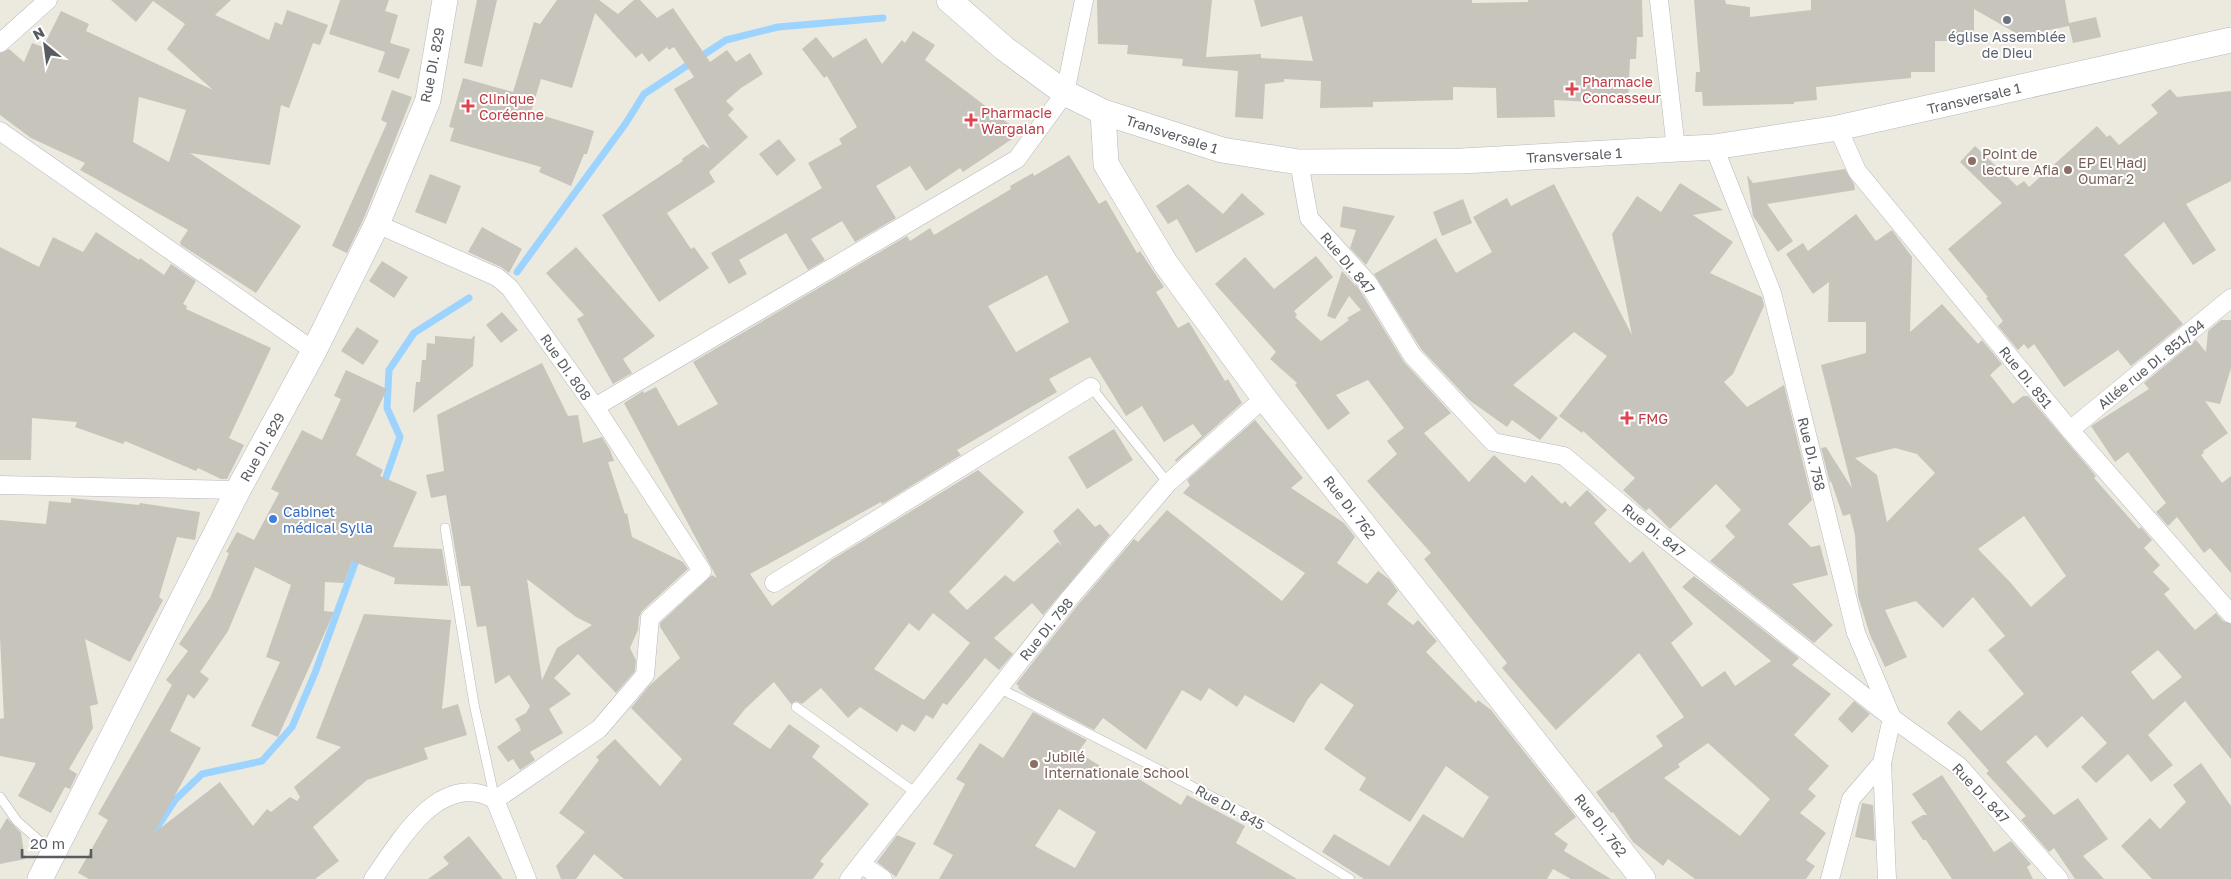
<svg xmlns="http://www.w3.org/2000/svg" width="2231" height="879" font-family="'Golos Text',sans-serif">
  <rect width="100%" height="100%" fill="#ece9df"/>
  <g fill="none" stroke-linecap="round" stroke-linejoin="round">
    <g stroke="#9cd3ff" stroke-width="7">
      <polyline points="517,272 626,123 644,94 726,40 778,27 883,18"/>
      <polyline points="383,486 400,437 387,408 389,370 414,333 469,298"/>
      <polyline points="154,832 175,800 202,774 262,761 292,727 315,673 358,555"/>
    </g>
  </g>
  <g fill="#c7c4bc" fill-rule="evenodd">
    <path d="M111,0h120l-16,15 54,25 6,-18 7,3 5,-15 41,15 -8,20 -7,-2 -24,65 -8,-3 -11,60 -80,-12 111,73 -45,67 -75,-48 -1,-3 8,-12 -108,-60 5,-7 -54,-25 -31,-23v-62l9,-4 15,13 8,-19 11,4 18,-36 28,13 -3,7 127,59 -46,-41 18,-25 -32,-23 -17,21zM139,97l47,13 -17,52 -36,-20z"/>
    <polygon points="340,0 389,0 385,11 398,15 390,43 410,49 399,79 378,72 385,52 329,34"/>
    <polygon points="477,0 497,0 482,67 464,63"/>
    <polygon points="557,0 599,0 618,14 634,0 640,0 657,18 673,8 710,62 727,50 736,62 750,53 763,74 741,88 726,101 734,109 728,115 748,137 709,172 715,182 667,213 691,249 694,247 709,268 659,302 602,215 683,161 682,159 703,144 710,149 674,89 694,77 674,47 669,50 667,47 649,62 642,53 636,58 595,13 572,88 541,79 531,112 594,131 587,154 584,154 571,186 539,172 541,167 450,141 454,128 449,127 463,78 513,92 534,22 540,24"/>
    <polygon points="1097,0 1212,0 1206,57 1261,54 1261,58 1313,61 1302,16 1261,27 1254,0 1472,0 1472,3 1528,2 1528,0 1642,0 1643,37 1637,37 1636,59 1630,59 1628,104 1554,100 1555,117 1497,118 1496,88 1453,87 1453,100 1373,102 1373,107 1320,108 1321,81 1284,79 1284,82 1265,84 1263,119 1235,117 1238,71 1182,66 1183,59 1127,54 1128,45 1098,44"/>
    <polygon points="1694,0 1725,0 1726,4 1750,7 1750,17 1811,10 1811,0 2065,0 2069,23 2096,17 2101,37 2073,43 2069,26 2021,36 1974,9 1974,41 1935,41 1935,72 1911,72 1911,78 1816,87 1817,100 1794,102 1794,104 1703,106 1702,92 1695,92 1696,72 1700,72"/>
    <polygon points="913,31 935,45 925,60 1021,133 963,172 960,168 926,191 910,166 876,186 896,218 855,242 842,221 811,239 825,260 808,270 786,233 739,260 747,274 729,284 711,253 822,188 808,163 842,144 839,139 857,127 827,76 824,78 802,49 816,37 833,58 866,38 882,64 902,40 905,43"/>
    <polygon points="2170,89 2177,97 2231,91 2231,181 2186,204 2216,250 2193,265 2164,222 2124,255 2183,324 2131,366 2118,350 2064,387 2034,344 2028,349 2024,344 2018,350 1998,326 2003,321 1986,298 1988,297 1948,249 2002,203 1960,162 1975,146 2017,186 2024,181 2029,187 2097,126 2107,137 2110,135 2119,145 2158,113 2151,105"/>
    <polygon points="392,90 412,97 364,218 347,253 332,246 387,123 381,120"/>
    <polygon points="779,139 796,160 777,176 759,154"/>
    <path d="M1069,155l30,49 7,-4 31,53 3,-2 24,36 -8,5 22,36 11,-6 36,59 3,-2 14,24 -66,59 -1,-2 27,-24 -9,-12 -29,18 -22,-36 -16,10 -36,-59 -41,22 8,13 -100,58 4,5 -79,49 -1,-2 -131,72 22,32 61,-47 145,-89 46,42 -75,80 18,18 38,-35 9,7 44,-40 4,4 -9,-15 25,-23 17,19 5,-3 10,11 -67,80 -11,-12 -38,35 19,16 -14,16 -14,-12 -38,47 -4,-2 -10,16 -7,-4 -11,17 -13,-8 -5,8 -37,-25 -12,11 -27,-30 -19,16 -6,-3 -5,3 -17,-22 -29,27 -12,15 37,25 19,-25 31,22 -8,11 57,47 -49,57 4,3 -11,15h-189l-30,-25 -18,25h-15l-5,-13 29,-34 -26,-19 40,-53 -3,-3 19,-18 45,47 22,-27 -51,-51 18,-22 31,-28 -20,-31v-4l52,-48 5,3 -93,-175 19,-12 1,2 12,-6 22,39 40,-22 -25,-42 214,-126 3,5 20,-13 4,7 77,-46 -1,-3 23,-13 1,3zM1047,275l22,47 -53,30 -28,-46zM933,613l37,30 -46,57 -50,-31 35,-46 10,8z"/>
    <polygon points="1845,169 1854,184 1855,190 1767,204 1793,241 1778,252 1753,216 1747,175 1753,183"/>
    <polygon points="430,174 461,186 446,224 415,212"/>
    <polygon points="1680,183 1723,210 1693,215 1733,242 1710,273 1762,297 1764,306 1733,374 1724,382 1747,407 1784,385 1812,500 1788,524 1811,547 1820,545 1828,575 1792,584 1833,625 1814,643 1710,561 1735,537 1725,526 1741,510 1716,484 1670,529 1649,508 1646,511 1623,490 1635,478 1583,431 1582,433 1559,416 1607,356 1574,332 1513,385 1558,418 1540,440 1512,420 1507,427 1469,400 1421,349 1374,274 1436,238 1456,273 1492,252 1473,217 1507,198 1511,206 1554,184 1632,335 1612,234 1637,196 1661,212"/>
    <polygon points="1188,184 1223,214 1242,193 1265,214 1196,253 1177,219 1168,224 1156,206"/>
    <polygon points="1463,199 1472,223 1442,236 1433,212"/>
    <polygon points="1343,206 1395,216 1366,265 1350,248 1356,230 1340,227"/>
    <path d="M1856,214l20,27 16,-11 20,27 -2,75 32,-28 36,40 4,-4 20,24 -12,11 23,29 10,-8h5l68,80 -2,2 45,51 2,-2 11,13 -8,8 16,17 -7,7 17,17 -6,5 31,36 21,-17 7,8 8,3v135l-46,-58 -37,34 25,30 -22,17 -23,-28 -32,29 -15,-16 26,-24 -25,-27 -35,32 -11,-13 -30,27 48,53 24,-17 30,41 -25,17 21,23h-29l-21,-31 -5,4 -28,-32 5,-4 -40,-43 3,-2 -42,-48 12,-13 22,21 43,-37 -36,-44 17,-14 -32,-39 -30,31 -27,-27 -31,9 22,47 -22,10 -15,-32 -12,-39 -3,-61 -5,-21 -7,2 -12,-35 -1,2 -9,-35 5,-1 26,41 -31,-123 45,-12v-31h-38l1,-40 -16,12 -27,-40 17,-11 5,8zM1895,448l22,6 18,19 -48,49 -10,-47 -22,-17zM2024,516l42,60 -35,31 -21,-25 -32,-33zM2158,650l24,27 -29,23 -22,-28z"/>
    <polygon points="482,227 522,249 509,273 501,267 468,252"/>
    <polygon points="96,232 139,260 140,258 164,275 171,264 196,281 183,304 187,306 186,309 271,348 229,438 244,445 227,479 221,479 198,468 196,471 125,441 123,444 75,427 77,422 32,418 31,460 0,460 0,247 39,267 53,237 83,252"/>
    <polygon points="576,247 655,336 623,359 632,373 613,384 577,319 584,315 546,273"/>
    <path d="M1316,256l17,21 -39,34 3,4 -2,2 26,24 28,-21 -2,-2 14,-8 -12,-14 -14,23 -8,-3 15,-45 13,14 -1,1 2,-1 3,4 45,73 47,51 -27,20 45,49 25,-27 31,28 7,-8 30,29 3,-3 5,6 17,-17 20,20 -13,13 36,40 13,-12 50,73 -22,19 31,44 23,-16 10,15 36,-25 -89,-74 12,-11 105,82 -7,7 39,29 -37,41 35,31 -21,23 8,7 -16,17 26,20 -20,27 9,6 -9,13h-111l-27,-20 -5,7 -30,-24 -20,-30 -2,1 -15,-21 67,-46 -7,-10 28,-19 -45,-64 -83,77 -54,-62 5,-5 -83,-104 7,-6 -64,-72 30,-27 -10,-13 17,-13 -36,-48 -32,15 14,18 -22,17 -33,-45 2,-2 -27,-24 6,-7 -61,-68 30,-27 29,32zM1708,743l62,56 -30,37 -76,-58 16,-11 -2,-3z"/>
    <polygon points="382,261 408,277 394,298 369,281"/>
    <polygon points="502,312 518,330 501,343 486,325"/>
    <polygon points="2221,320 2231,320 2231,368 2220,404 2205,401 2228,433 2203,451 2204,453 2201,455 2222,483 2231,476 2231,573 2210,548 2204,553 2177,517 2168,526 2156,512 2166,503 2128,452 2115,462 2091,426 2149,389 2144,383 2196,340 2206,352 2208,331"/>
    <polygon points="357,327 379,341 363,365 341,351"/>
    <polygon points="475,335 473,366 413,413 416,382 420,382 422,360 426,360 427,343 435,344 435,336 471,339"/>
    <path d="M542,363l26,53 10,-1 5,28 19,-6 8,13 4,11 -6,1 17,52 2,-1 5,24 51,25 5,7 -46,42 -3,6 -1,13 -8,18 6,12 -1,11 -19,22 -38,-39 -24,24 17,16 -22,15 14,24 -33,19 5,8 -15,10 -7,-11 -5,3 -11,-15 24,-17 -1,-2 -2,1 2,-2 -5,-8 11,-6 4,-7 -21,-31 -14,9 -9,-58 -9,1 -7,-41h-9l-15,-91 -15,3 -5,-23 18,-4 -7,-56zM527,579l49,38 16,8 -35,23 -15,32z"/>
    <polygon points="346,370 387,389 356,455 383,470 380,476 417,492 393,547 442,549 448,586 394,584 395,578 352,561 344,583 325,582 324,611 334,612 278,737 251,726 280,662 266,657 291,585 255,567 228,631 200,672 209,679 194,699 188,694 170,731 201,748 154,833 220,782 253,826 267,809 271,812 290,797 297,801 300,797 294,787 341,747 316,738 364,614 451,620 442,709 458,704 467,735 424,748 428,759 367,780 313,827 339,861 315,879 89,879 78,873 108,820 98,814 172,685 166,680 188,651 179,644 210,598 229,553 226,552 237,532 254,540 279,493 271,489 302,430 322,440 341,399 334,396"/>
    <polygon points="1255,420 1303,478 1291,488 1344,523 1355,537 1337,563 1367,584 1378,571 1389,579 1398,591 1387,604 1413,625 1418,620 1434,638 1437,641 1426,652 1476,703 1478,700 1491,710 1576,817 1554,834 1568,844 1564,851 1611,879 1571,879 1553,869 1547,879 1364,879 1322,852 1334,834 1389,866 1423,814 1463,838 1489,797 1446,766 1410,822 1359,790 1366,778 1324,749 1354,705 1321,683 1308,699 1294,723 1245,695 1237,707 1209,688 1201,701 1182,690 1146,750 1103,718 1094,730 1027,695 1018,688 1019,686 1016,684 1077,606 1134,539 1138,542 1167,510 1282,601 1305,573 1183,493 1190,485 1187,480"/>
    <polygon points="1114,429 1133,460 1087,489 1068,457"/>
    <polygon points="71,498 139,505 140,503 200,512 195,540 177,537 159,597 163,600 130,662 85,639 98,704 90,706 93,728 69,769 77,774 70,789 65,787 51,813 18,796 36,763 0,756 0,719 4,718 0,637 0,520 46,524 49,501 71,503"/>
    <polygon points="1854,701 1870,714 1852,733 1838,719"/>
    <path d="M1033,712l54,28 -9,12 46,29 5,-8 52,32 6,-10 58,31 -9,17 61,36h-358l14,-24 -20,-11 32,-60 -9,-5 24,-36 23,15zM1059,809l37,23 -21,36 -40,-22z"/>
    <polygon points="2201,763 2231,806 2231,879 2152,879 2121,846 2150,818 2160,829 2186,802 2173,785"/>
    <polygon points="1942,775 1994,852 2011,841 2031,864 2027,867 2033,879 1952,879 1926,840 1923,840 1911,822 1923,815 1927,815 1912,794"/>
    <polygon points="1862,803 1873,805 1875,841 1855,837"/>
    <polygon points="7,818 21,833 25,859 0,864 0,830"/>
    <polygon points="897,835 916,843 896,877 877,862"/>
    <polygon points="469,836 503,879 428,879 449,864 443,857"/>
  </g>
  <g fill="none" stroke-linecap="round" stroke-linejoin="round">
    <defs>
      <g id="lane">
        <polyline points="1091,387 1168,483"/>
        <polyline points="445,528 474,704 495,800"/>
        <polyline points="999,688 1244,813 1350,879"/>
        <polyline points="796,707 916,793"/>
        <polyline points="0,797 17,821 51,851"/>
      </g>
      <g id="street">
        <polyline points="1659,0 1676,149"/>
        <polyline points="0,43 48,0"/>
        <polyline points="1838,128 1857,171 2070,430 2231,614"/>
        <polyline points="0,131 314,351"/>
        <polyline points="1714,147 1772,293 1856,633 1892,718 1882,763 1887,879"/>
        <polyline points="1299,162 1309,218 1368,283 1412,355 1493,442 1564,456 1633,514 1892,718 1959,766 2059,879"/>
        <polyline points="377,224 497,277 510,288 595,407 702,571 650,618 645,675 599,729 495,800"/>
        <polyline points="595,407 1017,159 1065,93 1084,0"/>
        <polyline points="2070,430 2231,298"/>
        <polyline points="0,485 238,490"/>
        <polyline points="774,583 1091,387"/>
        <polyline points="861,864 883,879"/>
        <path d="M373,879c23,-32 57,-94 104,-86 6,1 13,4 18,7l32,79"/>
        <polyline points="849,879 1069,599 1168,483 1264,398"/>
        <polyline points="1830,879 1851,799 1882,763"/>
      </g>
      <g id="secondary">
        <polyline points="949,0 1005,49 1065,93 1103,112 1222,150 1299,162 1462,161 1714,147 1838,128 2231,40"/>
        <polyline points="1103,112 1106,164 1166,264 1264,398 1643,879"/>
        <polyline points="40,879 238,490 314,351 377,224 428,100 445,0"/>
      </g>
    </defs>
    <use href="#lane" stroke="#b5b8bd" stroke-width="10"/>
    <use href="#street" stroke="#b5b8bd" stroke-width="19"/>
    <use href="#secondary" stroke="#b5b9bf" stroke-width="26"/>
    <use href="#lane" stroke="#fff" stroke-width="9"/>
    <use href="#street" stroke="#fff" stroke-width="18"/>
    <use href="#secondary" stroke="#fff" stroke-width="25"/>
  </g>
  <circle fill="#6b7280" stroke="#fff" stroke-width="2" cx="2007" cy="20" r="5"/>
  <g fill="#e0444e" stroke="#fff" stroke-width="2">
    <path d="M1569.5 81.5h5v5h5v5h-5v5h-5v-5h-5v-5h5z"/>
    <path d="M465.5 98.5h5v5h5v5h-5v5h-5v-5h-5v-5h5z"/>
    <path d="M968.5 112.5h5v5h5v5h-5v5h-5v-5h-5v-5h5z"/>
    <path d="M1624.5 410.5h5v5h5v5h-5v5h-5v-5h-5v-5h5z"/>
  </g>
  <g fill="#8d6e63" stroke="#fff" stroke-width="2">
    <circle cx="1972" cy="161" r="5"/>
    <circle cx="2068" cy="170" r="5"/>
    <circle cx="1034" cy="764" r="5"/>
  </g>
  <circle fill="#3f7fe0" stroke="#fff" stroke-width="2" cx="273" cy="519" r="5"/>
  <g text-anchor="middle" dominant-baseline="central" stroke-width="4" stroke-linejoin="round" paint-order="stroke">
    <g font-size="14" fill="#5b616d" stroke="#fff">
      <text x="2007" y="36">église Assemblée<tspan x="2007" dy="16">de Dieu</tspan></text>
    </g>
    <g font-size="14" fill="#585c61" stroke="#fff">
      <text transform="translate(432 65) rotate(-79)">Rue DI. 829</text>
      <text transform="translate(1974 98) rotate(-13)">Transversale 1</text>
      <text transform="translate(1172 134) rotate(18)">Transversale 1</text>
      <text transform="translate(1574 155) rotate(-3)">Transversale 1</text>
      <text transform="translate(1348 263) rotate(50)">Rue DI. 847</text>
      <text transform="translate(2151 364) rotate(-39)">Allée rue DI. 851/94</text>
      <text transform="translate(566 367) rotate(55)">Rue DI. 808</text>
      <text transform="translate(2026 377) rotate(51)">Rue DI. 851</text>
      <text transform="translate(262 447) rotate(-61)">Rue DI. 829</text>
      <text transform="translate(1812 454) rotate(76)">Rue DI. 758</text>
      <text transform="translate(1350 507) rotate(52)">Rue DI. 762</text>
      <text transform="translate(1654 530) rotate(39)">Rue DI. 847</text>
      <text transform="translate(1046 629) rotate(-51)">Rue DI. 798</text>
      <text transform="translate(1981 793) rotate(47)">Rue DI. 847</text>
      <text transform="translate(1230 807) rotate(29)">Rue DI. 845</text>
      <text transform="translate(1601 825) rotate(52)">Rue DI. 762</text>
    </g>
    <g font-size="14" fill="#be3a42" stroke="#fff" text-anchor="start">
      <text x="1582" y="81">Pharmacie<tspan x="1582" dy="16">Concasseur</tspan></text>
      <text x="479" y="98">Clinique<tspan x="479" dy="16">Coréenne</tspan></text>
      <text x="981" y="112">Pharmacie<tspan x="981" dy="16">Wargalan</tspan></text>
      <text x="1638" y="418">FMG</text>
    </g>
    <g font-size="14" fill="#785e54" stroke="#fff" text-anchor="start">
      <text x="1982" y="153">Point de<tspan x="1982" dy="16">lecture Afia</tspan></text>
      <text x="2078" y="162">EP El Hadj<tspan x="2078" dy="16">Oumar 2</tspan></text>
      <text x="1044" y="756">Jubilé<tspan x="1044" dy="16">Internationale School</tspan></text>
    </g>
    <g font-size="14" fill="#366cbe" stroke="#fff" text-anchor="start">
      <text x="283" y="511">Cabinet<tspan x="283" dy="16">médical Sylla</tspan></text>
    </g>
  </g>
  <g transform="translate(45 45) rotate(331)" stroke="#ffffff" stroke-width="4" paint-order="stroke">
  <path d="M0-4L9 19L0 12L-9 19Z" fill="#585c61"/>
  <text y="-8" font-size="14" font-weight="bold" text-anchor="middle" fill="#585c61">N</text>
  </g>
  <path d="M22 849v8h69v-8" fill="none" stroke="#585c61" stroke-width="2.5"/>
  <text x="30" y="849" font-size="15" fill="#585c61" stroke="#ffffff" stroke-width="4" paint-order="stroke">20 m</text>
</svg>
